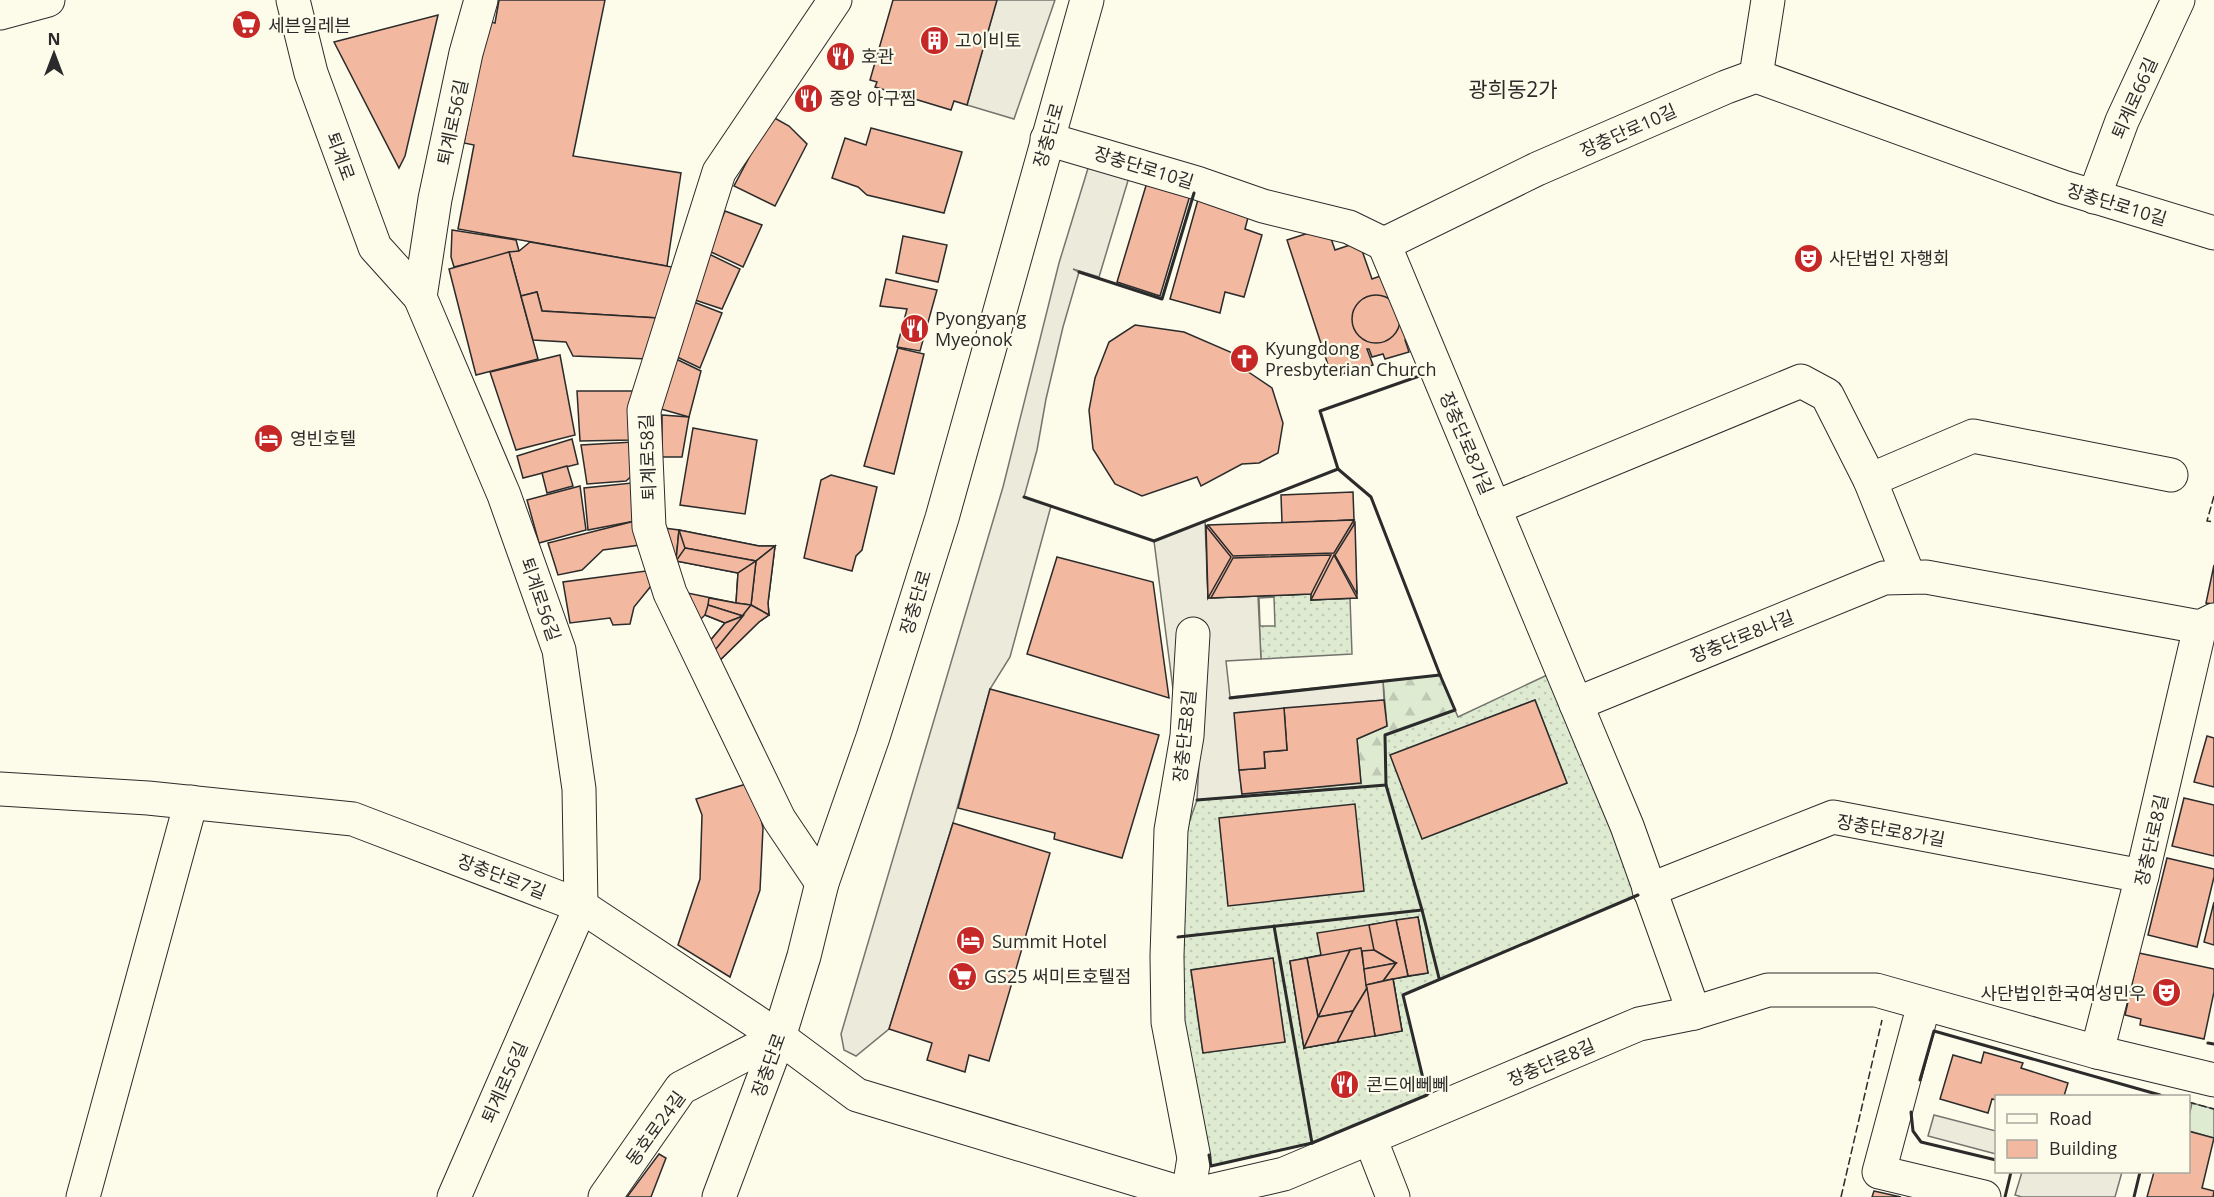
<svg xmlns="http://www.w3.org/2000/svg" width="2214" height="1197" font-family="'Open Sans','Noto Sans KR',sans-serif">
  <defs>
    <pattern id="grass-dots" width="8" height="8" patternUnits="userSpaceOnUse" patternTransform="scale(1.5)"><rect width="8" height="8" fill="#deebd1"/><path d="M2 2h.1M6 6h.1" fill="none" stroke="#bfcab4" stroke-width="1.8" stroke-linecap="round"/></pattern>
    <pattern id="forest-firs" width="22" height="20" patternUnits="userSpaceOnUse" patternTransform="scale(1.5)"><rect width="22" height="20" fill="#deebd1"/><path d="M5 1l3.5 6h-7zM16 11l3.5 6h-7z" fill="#bfcab4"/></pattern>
  </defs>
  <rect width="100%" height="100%" fill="#fdfbea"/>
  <g fill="url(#grass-dots)" stroke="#74746e" stroke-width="1.5" fill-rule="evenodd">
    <path d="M1311,594v6l39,-2 2,56 -91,5 -3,-63zM1274,597l1,29h-15l-1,-28z"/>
    <path d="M1562,668l87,222 -246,105 24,100 -115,48 -101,23 -30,-149 3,-180 13,-37 189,-15 -1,-50 70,-25 3,7zM1535,700l32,83 -144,55 -32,-83zM1321,955l87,21 -15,3 9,52 -98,17 -14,-86zM1273,958l12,83 -82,12 -12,-83z"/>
  </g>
  <polygon fill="url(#forest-firs)" stroke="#74746e" stroke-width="1.5" points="1440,675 1455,710 1385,735 1386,785 1242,797 1242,794 1361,783 1357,739 1387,726 1383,681"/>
  <polygon fill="#deebd1" stroke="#74746e" stroke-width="1.5" points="2192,1103 2214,1109 2214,1138 2189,1131 2189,1116"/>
  <g fill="#eceadb" stroke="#74746e" stroke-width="1.5">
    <polygon points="997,0 1055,0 1014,119 967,105"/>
    <polygon points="1093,152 1133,164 1099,277 1073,269 1079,272 1063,327 1046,399 1037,450 1024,497 1051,506 1010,657 990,689 953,823 889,1029 856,1056 844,1050 841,1034 1003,487 1059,263"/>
    <polygon points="1205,521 1208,598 1258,596 1261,659 1226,661 1230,697 1383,681 1384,700 1235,713 1242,797 1197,800 1203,686 1173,689 1154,541"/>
    <polygon points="1934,1115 1996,1131 1996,1154 1928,1136"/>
    <polygon points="2022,1172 2122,1172 2115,1197 2022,1197 2015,1195"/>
  </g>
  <g fill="#f2b8a0" stroke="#2b2b2b" stroke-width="1.5">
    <polygon points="499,0 605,0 573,156 681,173 667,266 458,229 474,145 464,143 488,21 495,23"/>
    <polygon points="893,0 997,0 967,105 954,101 951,110 875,87 877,82 870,80"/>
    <polygon points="438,15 405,156 399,168 334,42"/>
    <polygon points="771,116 789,126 807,144 775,206 734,186"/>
    <polygon points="871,128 962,152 944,213 867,195 858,187 832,178 845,138 866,145"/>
    <polygon points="1148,179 1191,192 1160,296 1117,282"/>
    <polygon points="1199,196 1250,210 1245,229 1262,235 1244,297 1225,292 1220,313 1170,299"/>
    <polygon points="725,211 762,225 743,267 709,251"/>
    <polygon points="1327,227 1335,250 1359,242 1372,279 1383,275 1409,338 1405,340 1409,352 1385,359 1383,354 1372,357 1369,349 1367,349 1373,365 1332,377 1287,240"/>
    <polygon points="452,230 516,240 519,251 454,267 451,257"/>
    <polygon points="903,236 947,245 938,282 896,273"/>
    <polygon points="530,242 672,267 658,318 542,311 537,292 521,296 509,252 519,251"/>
    <polygon points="509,252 538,359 476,375 449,269"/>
    <polygon points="709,254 740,269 722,309 692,299"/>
    <polygon points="886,279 937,290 920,351 897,347 907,309 880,306"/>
    <polygon points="537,292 542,311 658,318 648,359 573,356 566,342 533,340 521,296"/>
    <circle cx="1376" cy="319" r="24"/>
    <polygon points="691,301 722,313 700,368 673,355"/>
    <polygon points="1135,325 1184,332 1235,354 1247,371 1272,388 1283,423 1278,453 1259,463 1242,464 1201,486 1197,477 1142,496 1115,484 1093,449 1089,410 1095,378 1109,342"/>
    <polygon points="898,348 924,354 894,474 864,466"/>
    <polygon points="560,355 575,435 516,450 490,372"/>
    <polygon points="674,358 701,371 689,417 661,409"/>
    <polygon points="577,391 636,391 632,440 580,441"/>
    <polygon points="662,415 689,417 682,457 662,457"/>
    <polygon points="693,428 757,440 745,514 680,505"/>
    <polygon points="572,439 578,464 523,478 517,456"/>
    <polygon points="633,442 635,473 626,481 587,484 581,445"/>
    <polygon points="567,466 573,486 547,493 542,473"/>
    <polygon points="831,475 877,487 862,550 856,556 852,571 804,558 821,480"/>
    <polygon points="632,483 635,521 588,530 584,488"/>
    <polygon points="580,486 586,530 539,543 527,500"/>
    <polygon points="1353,492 1354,520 1282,523 1281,495"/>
    <polygon points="1354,520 1357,598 1311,600 1311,594 1208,598 1206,526"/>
    <polygon points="1354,520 1334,553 1233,556 1208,525"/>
    <polygon points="635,521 640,545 603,550 582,570 558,575 548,543"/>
    <polygon points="1355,523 1357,594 1335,555"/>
    <polygon points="1206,526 1231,557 1208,598"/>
    <polygon points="656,527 679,530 673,590"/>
    <polygon points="679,530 759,546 775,546 768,603 769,615 759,622 715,665 709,642 725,623 705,615 692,627 673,590 736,603 738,573 676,561"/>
    <polygon points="679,530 759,546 775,546 756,561 685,548"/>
    <polygon points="775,546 768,603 769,615 751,605 756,561"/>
    <polygon points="685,548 756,561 738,573 676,561"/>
    <polygon points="1331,555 1311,594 1211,598 1233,558"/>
    <polygon points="1334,555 1357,598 1311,600"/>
    <polygon points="1057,557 1153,582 1169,698 1027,654"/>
    <polygon points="756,561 751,605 736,603 738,573"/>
    <polygon points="2214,565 2214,604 2206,603"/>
    <polygon points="646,571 651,586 634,607 630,624 613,625 610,618 570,623 563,582"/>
    <polygon points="709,598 736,603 751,605 743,616 708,605"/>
    <polygon points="708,605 743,616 725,623 705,615"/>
    <polygon points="751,605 769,615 759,622 715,665 710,656"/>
    <polygon points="743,616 710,656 709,642 725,623"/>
    <polygon points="990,689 1159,735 1122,858 1054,839 1055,833 958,808"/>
    <polygon points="1384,700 1387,726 1357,739 1361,783 1242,794 1239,770 1265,768 1264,752 1287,750 1284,708"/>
    <polygon points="1535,700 1567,783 1422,839 1390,755"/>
    <polygon points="1284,708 1287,750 1264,752 1265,768 1239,770 1234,713"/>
    <polygon points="2207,736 2214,738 2214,787 2194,782"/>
    <polygon points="753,782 763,828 760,890 730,977 678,945 700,879 702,815 696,799"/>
    <polygon points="2184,798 2214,805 2214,856 2172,846"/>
    <polygon points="1355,804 1364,891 1228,906 1219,818"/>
    <polygon points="953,823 1050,853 989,1061 969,1055 965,1072 927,1060 932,1043 889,1029"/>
    <polygon points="2167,858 2214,869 2214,877 2197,947 2148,935"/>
    <polygon points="2214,902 2214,945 2204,942"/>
    <polygon points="1418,917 1428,973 1393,979 1402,1031 1304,1048 1290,961 1321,955 1317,933"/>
    <polygon points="1418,917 1428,973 1408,976 1396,920"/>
    <polygon points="1396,920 1408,976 1383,981 1396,963 1374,950 1369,925"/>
    <polygon points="1361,948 1367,988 1353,1011 1318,1017 1350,950"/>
    <polygon points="1350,950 1318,1017 1307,958"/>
    <polygon points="1374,950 1396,963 1364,969 1362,951"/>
    <polygon points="2139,953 2214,969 2214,992 2204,1039 2140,1025 2141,1019 2125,1015"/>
    <polygon points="1273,958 1285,1042 1203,1053 1191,970"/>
    <polygon points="1307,958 1318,1017 1304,1048 1290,961"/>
    <polygon points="1396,963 1383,981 1366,985 1364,969"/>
    <polygon points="1393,979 1402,1031 1375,1036 1366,985"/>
    <polygon points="1367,988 1375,1036 1337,1042 1353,1011"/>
    <polygon points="1353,1011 1337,1042 1304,1048 1318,1017"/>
    <polygon points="1984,1052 2023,1063 2021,1068 2068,1083 2064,1096 1996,1096 1996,1100 1992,1099 1988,1113 1940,1099 1953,1055 1981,1063"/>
    <polygon points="2188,1131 2214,1138 2202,1188 2214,1191 2213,1197 2147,1197 2154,1172 2188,1172"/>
    <polygon points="659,1154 666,1158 651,1197 627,1197"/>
    <polygon points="1874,1191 1901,1197 1872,1197"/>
  </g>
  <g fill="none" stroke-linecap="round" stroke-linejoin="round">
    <defs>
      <g id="street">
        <polyline points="293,0 311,73 375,247 420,297"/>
        <polyline points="1756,76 1768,0"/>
        <polyline points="1047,139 1197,183 1263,206 1349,227 1384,244"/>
        <polyline points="2094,197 2122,121 2178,0"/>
        <polyline points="1384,244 1537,169 1726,87 1756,76 2063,187 2214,233"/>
        <polyline points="1384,244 1627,826 1694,1013"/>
        <polyline points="1870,480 1973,436 2171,475"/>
        <polyline points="1494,508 1801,381 1827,395 1870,480 1909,577"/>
        <polyline points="1576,704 1884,578 1926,577 2200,627 2214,620"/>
        <polyline points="0,789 148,798 353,819 581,906 779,1037 857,1095 1188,1195"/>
        <polyline points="822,883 779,819 670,593 649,527 644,410 719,172 835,0"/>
        <polyline points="1649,890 1833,817 2142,876"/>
        <polyline points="1924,1004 1879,1172 1984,1197"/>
        <polyline points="2097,1052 2142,876 2200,627"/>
        <polyline points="1370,1138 1393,1197"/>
        <polyline points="1188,1195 1194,1158 1168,1022 1167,956 1171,830 1187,736 1193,634"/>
        <polyline points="83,1197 191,802"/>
        <polyline points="454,1197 581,906 579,789 559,650 504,495 420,297 435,199 466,53 481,0"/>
        <polyline points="605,1197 681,1088 779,1037"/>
        <polyline points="1184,1197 1284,1174 1639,1024 1694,1013 1768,990 1876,990 2097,1052 2214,1080"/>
      </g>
      <g id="primary">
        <polyline points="0,13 48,0"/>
        <polyline points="719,1197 779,1037 804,956 822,883 873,737 942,518 1087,0"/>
      </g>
    </defs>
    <use href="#street" stroke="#2b2b2b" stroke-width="35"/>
    <use href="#primary" stroke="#2b2b2b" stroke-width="35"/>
    <use href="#street" stroke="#fdfbea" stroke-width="33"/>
    <use href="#primary" stroke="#fdfbea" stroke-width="33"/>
    <g stroke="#2b2b2b" stroke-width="1.5" stroke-dasharray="8 3" stroke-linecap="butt">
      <polyline points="2214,496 2207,521 2214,522"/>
      <polyline points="2159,1096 2160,1095 2167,1096"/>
      <polyline points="2188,1102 2214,1109"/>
      <polyline points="1841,1197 1882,1020"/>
      <polyline points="2134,1197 2140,1172"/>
    </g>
    <g stroke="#2b2b2b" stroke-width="3">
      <polyline points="1079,272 1162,299 1194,193"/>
      <polyline points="1024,497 1154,541 1338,469 1320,411 1425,374"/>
      <polyline points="1230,698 1440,675 1371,497 1338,469"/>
      <polyline points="1197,800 1386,785 1385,735 1455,710 1440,675"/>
      <polyline points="1422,910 1439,978"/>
      <polyline points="1178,937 1422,910 1386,785"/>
      <polyline points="2208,1043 2214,1044"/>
      <polyline points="1920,1080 1934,1031 2160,1095"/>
      <polyline points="1911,1112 1913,1131 1921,1142 1996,1160"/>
      <polyline points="1312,1143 1427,1095 1403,995 1638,895"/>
      <polyline points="1209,1155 1211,1166 1312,1143 1274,926"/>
      <polyline points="2005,1197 2011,1172"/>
      <polyline points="2134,1197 2140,1172"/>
    </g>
  </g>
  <defs>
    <symbol id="supermarket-disc" viewBox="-11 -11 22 22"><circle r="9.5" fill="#c62828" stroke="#fdfbea"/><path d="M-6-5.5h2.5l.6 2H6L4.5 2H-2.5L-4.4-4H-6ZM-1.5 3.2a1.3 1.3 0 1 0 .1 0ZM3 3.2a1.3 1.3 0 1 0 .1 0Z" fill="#fff"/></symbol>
    <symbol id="building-disc" viewBox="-11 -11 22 22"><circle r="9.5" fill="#c62828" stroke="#fdfbea"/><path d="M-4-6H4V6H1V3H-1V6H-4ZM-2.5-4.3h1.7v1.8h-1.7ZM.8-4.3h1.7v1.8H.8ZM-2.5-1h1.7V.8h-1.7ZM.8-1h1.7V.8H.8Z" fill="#fff"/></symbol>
    <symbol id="restaurant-disc" viewBox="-11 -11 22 22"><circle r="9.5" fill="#c62828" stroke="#fdfbea"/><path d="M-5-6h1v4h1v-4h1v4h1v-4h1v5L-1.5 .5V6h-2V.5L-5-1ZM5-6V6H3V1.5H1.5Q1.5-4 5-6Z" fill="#fff"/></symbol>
    <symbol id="theatre-disc" viewBox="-11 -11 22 22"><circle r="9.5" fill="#c62828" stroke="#fdfbea"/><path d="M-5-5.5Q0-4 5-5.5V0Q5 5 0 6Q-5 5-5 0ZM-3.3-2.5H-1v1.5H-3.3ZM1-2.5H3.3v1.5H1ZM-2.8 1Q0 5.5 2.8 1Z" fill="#fff"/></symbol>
    <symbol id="church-disc" viewBox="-11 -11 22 22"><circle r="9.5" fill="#c62828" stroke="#fdfbea"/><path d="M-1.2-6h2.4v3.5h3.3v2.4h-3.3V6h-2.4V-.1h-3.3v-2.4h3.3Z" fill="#fff"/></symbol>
    <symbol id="hotel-disc" viewBox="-11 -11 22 22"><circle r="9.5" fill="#c62828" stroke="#fdfbea"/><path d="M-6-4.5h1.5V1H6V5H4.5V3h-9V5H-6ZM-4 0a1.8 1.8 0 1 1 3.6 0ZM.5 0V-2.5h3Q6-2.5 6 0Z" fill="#fff"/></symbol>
  </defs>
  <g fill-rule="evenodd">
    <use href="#supermarket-disc" x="230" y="8" width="33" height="33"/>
    <use href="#building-disc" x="918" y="24" width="33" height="33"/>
    <use href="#restaurant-disc" x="824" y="40" width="33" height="33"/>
    <use href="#restaurant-disc" x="792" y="82" width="33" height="33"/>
    <use href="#theatre-disc" x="1792" y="242" width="33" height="33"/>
    <use href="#restaurant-disc" x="898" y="312" width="33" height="33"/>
    <use href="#church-disc" x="1228" y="342" width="33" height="33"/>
    <use href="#hotel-disc" x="252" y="422" width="33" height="33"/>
    <use href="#hotel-disc" x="954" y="924" width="33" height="33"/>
    <use href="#supermarket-disc" x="946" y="960" width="33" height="33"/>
    <use href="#theatre-disc" x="2150" y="976" width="33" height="33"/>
    <use href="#restaurant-disc" x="1328" y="1068" width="33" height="33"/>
  </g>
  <g text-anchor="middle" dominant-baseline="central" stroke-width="4.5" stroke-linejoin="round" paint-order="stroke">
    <g font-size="18" fill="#2b2b2b" stroke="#fdfbea" text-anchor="start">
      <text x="268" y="25">세븐일레븐</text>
      <text x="955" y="40">고이비토</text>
      <text x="861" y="56">호관</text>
      <text x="829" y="98">중앙 아구찜</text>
      <text x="1829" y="258">사단법인 자행회</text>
      <text x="935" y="318">Pyongyang<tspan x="935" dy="21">Myeonok</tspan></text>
      <text x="1265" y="348">Kyungdong<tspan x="1265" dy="21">Presbyterian Church</tspan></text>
      <text x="290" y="438">영빈호텔</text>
      <text x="992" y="941">Summit Hotel</text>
      <text x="984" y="976">GS25 써미트호텔점</text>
      <text x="2146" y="993" text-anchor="end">사단법인한국여성민우</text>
      <text x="1366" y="1084">콘드에뻬뻬</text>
    </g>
    <g font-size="18" fill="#2b2b2b" stroke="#fdfbea">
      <text transform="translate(2134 98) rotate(-66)">퇴계로66길</text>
      <text transform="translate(452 122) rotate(-78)">퇴계로56길</text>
      <text transform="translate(1628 130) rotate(-24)">장충단로10길</text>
      <text transform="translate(1048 135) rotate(-74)">장충단로</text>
      <text transform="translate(341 156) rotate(70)">퇴계로</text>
      <text transform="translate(1144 167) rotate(17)">장충단로10길</text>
      <text transform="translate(2117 204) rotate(17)">장충단로10길</text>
      <text transform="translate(1467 443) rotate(67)">장충단로8가길</text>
      <text transform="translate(647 457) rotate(-92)">퇴계로58길</text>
      <text transform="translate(541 599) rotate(71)">퇴계로56길</text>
      <text transform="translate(915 602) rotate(-73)">장충단로</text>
      <text transform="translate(1742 636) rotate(-22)">장충단로8나길</text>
      <text transform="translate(1184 736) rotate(-84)">장충단로8길</text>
      <text transform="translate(1891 830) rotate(10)">장충단로8가길</text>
      <text transform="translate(2151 840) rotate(-77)">장충단로8길</text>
      <text transform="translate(502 876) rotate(21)">장충단로7길</text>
      <text transform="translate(1551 1062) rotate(-23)">장충단로8길</text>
      <text transform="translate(768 1065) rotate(-70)">장충단로</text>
      <text transform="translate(504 1082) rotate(-66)">퇴계로56길</text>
      <text transform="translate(655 1128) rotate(-54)">동호로24길</text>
    </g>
    <g font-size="21" fill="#2b2b2b" stroke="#fdfbea">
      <text x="1513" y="89">광희동2가</text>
    </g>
  </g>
  <rect x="1995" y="1095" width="195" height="78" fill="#fdfbea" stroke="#a9a89e" stroke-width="1.5"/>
  <rect x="2007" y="1114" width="30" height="9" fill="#fdfbea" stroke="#a9a89e" stroke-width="1.5"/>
  <text x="2049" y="1125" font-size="18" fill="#2b2b2b">Road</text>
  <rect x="2007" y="1140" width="30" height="18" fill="#f2b8a0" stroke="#a9a89e" stroke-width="1.5"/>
  <text x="2049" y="1155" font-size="18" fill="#2b2b2b">Building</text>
  <g transform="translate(54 54)" stroke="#fdfbea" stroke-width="4.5" paint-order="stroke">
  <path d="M0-4.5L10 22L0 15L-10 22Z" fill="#2b2b2b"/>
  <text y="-9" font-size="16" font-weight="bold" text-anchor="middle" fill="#2b2b2b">N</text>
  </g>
</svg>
